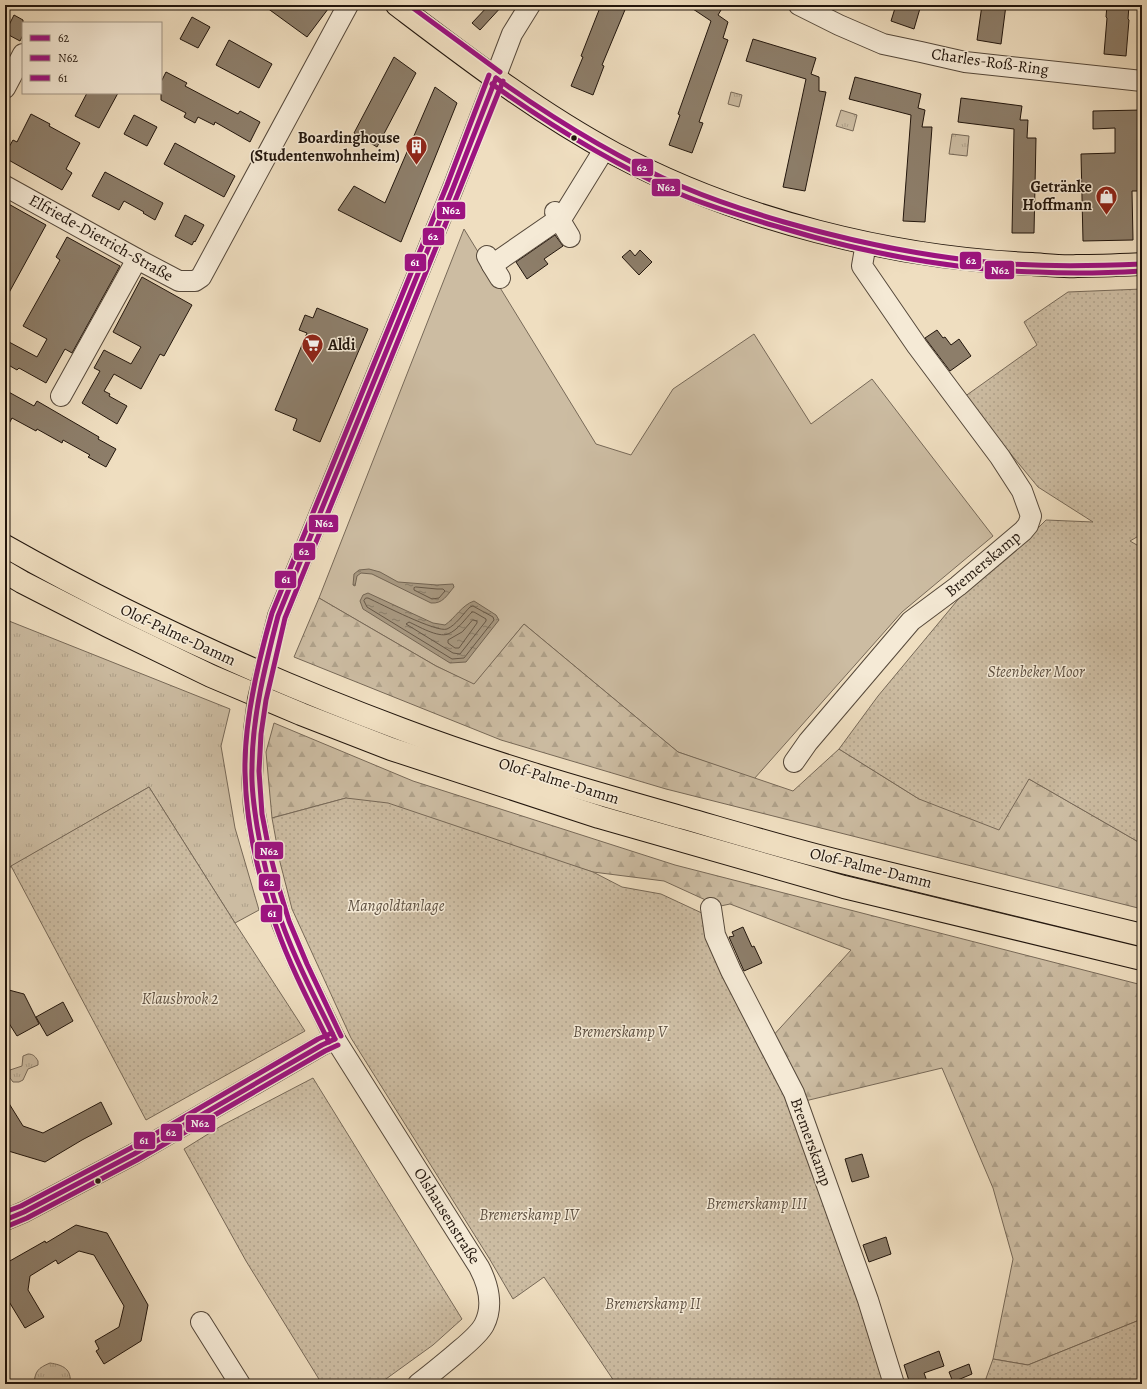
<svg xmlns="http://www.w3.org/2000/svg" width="1147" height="1389" font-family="Alegreya,serif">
  <defs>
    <pattern id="forest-firs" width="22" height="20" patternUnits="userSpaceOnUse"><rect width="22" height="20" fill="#ccbca2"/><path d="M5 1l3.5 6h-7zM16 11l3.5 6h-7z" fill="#afa18a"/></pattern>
    <pattern id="park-tufts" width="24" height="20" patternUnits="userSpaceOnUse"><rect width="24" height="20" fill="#ccbca2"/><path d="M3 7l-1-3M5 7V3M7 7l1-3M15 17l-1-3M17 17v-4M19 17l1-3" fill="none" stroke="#afa18a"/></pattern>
    <pattern id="garden-dots" width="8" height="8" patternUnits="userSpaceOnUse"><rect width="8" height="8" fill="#ccbca2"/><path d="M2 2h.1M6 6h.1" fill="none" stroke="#afa18a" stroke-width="1.8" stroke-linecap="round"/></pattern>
    <pattern id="water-ripples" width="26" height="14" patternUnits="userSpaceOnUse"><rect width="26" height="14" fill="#a99a83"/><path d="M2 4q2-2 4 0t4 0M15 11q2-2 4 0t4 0" fill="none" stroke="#897d6a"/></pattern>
  </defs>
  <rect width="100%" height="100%" fill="#efdec0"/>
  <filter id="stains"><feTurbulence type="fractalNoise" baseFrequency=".005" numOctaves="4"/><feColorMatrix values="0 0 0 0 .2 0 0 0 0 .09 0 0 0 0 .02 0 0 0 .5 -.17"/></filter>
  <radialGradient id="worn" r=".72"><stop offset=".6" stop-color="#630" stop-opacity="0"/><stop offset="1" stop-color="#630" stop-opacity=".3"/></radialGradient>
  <polygon fill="#ccbca2" stroke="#776958" points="464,229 596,444 631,455 673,389 754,334 811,424 872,379 993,536 902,612 754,779 678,752 524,624 474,685 436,666 319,598"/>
  <g fill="url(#forest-firs)" stroke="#776958">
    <polygon points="319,598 436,666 474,684 524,624 678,752 793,791 839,749 919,799 1029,779 1142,844 1142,909 666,789 501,740 294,657"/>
    <polygon points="274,723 413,781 675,865 1142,985 1142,1319 1028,1365 993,1359 1013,1259 993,1188 942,1068 805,1101 771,1038 851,950 730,904 711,908 710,902 664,881 593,872 346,798 272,818 266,752"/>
  </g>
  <g fill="url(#park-tufts)" stroke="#776958">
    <polygon points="731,92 742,95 739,107 728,104"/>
    <polygon points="841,110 857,115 853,131 836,126"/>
    <polygon points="952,134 969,136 967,156 949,154"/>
    <polygon points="5,618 9,621 230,709 221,746 235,828 259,910 235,923 149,787 5,870"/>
    <path d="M28,1054c5,0 7,2 10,7v4l-10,4 -5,11 -4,2h-6l-3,-4v-8l12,-4 1,-10z"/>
    <path d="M50,1363c13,2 22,6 20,21h-36c1,-13 4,-16 16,-21z"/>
  </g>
  <g fill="url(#garden-dots)" stroke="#776958">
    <polygon points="1142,289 1142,534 1130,541 1142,548 1142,844 1029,779 999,830 919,799 839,749 878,696 961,596 1032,534 1046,520 1093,522 1038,487 964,397 1037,345 1024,322 1068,292"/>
    <polygon points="149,787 235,923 305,1031 146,1120 11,866"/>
    <polygon points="346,798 388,803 593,872 622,887 661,894 704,914 713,955 793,1102 890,1384 616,1384 544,1277 513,1299 489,1258 351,1038 292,909 280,862 272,818"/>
    <polygon points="313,1078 462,1319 433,1345 379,1384 322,1384 246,1261 184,1149 221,1126"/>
    <polygon points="1142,1319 1142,1384 984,1384 993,1359 1028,1365"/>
  </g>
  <g fill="url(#water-ripples)" stroke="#736554">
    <path d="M369,569l11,3 18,10 39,3 16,-1 1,3c-7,8 -11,17 -23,16l-59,-29 -11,-1 -4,3 -2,10 -2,-1 1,-11 5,-4z"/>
    <path d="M368,593l65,30 12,2c10,-7 17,-20 29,-24l22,14 3,5 -33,42 -16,1 -87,-54 -3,-8 3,-6z"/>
  </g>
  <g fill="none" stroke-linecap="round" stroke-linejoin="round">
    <g stroke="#665848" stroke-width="1">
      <polygon points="416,587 437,589 443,589 445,591 439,598 432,599 414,590 414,588"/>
      <path d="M366,598h2c13,6 69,35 79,31 9,-4 16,-15 23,-22l3,-1 20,11 1,3 -30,38 -12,1 -85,-52 -3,-6z"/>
      <path d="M472,612h2l12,7v2l-26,33 -7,-1 -47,-29 3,-2c9,4 29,16 39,12 10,-4 17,-15 24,-22z"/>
      <polygon points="473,620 477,621 477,623 459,648 455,648 448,643 448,640 462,632"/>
    </g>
  </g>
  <g fill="#8d7e6a" stroke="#22160d">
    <polygon points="263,5 331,5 307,37"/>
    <polygon points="489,5 503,5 480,30 472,23"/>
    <polygon points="601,5 627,5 602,65 604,66 593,95 571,86 583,57 581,56"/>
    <polygon points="687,5 724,5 718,15 728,22 723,38 728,40 699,122 703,123 692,153 669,145 680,115 678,114 711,21"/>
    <polygon points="896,5 921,5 914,29 891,21"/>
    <polygon points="982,5 1006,5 1001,44 977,40"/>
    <polygon points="1107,5 1129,5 1128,19 1129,20 1126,56 1104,54 1107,18 1106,17"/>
    <polygon points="14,15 23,20 23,35 20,41 5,33"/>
    <polygon points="192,17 210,27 198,48 180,39"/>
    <polygon points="753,39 816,58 811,74 819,77 819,91 826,92 805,191 783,187 806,79 746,61"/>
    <polygon points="229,40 272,64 259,88 216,65"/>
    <polygon points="394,57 416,73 377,147 354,133"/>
    <polygon points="166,72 187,83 185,86 238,114 240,111 260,122 250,142 215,122 214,125 198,117 195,123 184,117 186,113 161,100 161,82"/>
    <polygon points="855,77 921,94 918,108 925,110 922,127 932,127 925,222 903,221 911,115 849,99"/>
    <polygon points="435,87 457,103 401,242 338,210 354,186 385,203"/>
    <polygon points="87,93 118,93 99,128 75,116"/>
    <polygon points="961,98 1022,106 1020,120 1028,120 1027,138 1036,138 1034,233 1012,233 1014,129 958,122"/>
    <polygon points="1142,110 1142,191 1132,191 1133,240 1083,241 1081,154 1115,153 1115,128 1093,129 1093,111"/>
    <polygon points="31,114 50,124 49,126 80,143 66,169 72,173 62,190 5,158 5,154 13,140 17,142"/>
    <polygon points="134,115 157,127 147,146 124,134"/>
    <polygon points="175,143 235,176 224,197 164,164"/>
    <polygon points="105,172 163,203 155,220 143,213 144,212 124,201 119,210 92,196"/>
    <polygon points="5,202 46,225 5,300"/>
    <polygon points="185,215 204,225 195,242 194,241 192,245 175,236"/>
    <polygon points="555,235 563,246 544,259 548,264 527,279 516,262"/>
    <polygon points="67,237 120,266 72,353 65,349 46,383 19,368 17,370 5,363 5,349 9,342 37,357 47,339 23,326 60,260 56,257"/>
    <polygon points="630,250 635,256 640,250 652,262 639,275 622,257"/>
    <polygon points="142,277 192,305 164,356 160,354 141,389 114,374 104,391 110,394 109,396 127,406 117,424 82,403 100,371 94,368 104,350 131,364 141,347 113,332"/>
    <polygon points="317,308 368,329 320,442 293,430 297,419 275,410 307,333 299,330 305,315 313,318"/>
    <polygon points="937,330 943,338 945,337 951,345 959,339 971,356 950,371 925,338"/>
    <polygon points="5,390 34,406 37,401 99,437 98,439 116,449 106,467 88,457 90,455 63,440 62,443 37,429 36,431 12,418 5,431"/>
    <polygon points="743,927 752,947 754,946 762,963 744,971 729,937 734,936 732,932"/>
    <polygon points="5,989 24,994 39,1024 17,1036 5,1017"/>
    <polygon points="63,1002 73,1021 47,1036 36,1017"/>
    <polygon points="5,1097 23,1126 43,1133 101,1102 112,1124 82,1140 45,1162 5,1150"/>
    <polygon points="862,1154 869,1177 852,1182 845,1159"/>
    <polygon points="76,1225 107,1233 148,1305 141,1341 104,1364 96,1351 99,1349 95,1341 119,1327 124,1306 94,1255 79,1251 58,1264 56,1260 30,1276 28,1290 44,1317 25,1328 5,1295 5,1278 8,1262 45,1241 46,1243"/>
    <polygon points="886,1237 891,1254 869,1262 863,1245"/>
    <polygon points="939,1351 944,1366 924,1373 928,1384 910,1384 904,1365"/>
    <polygon points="969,1364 972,1374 953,1382 949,1372"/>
  </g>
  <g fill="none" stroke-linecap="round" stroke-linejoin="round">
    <defs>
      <g id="minor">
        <polyline points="799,5 839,25 883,44 921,52 965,62 1142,81"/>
        <polyline points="5,88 23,54"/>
        <polyline points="5,186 137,259 179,281 195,281 201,277 348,5"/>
        <polyline points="555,212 570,237"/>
        <polyline points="487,256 492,265 563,216 605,148"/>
        <polyline points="492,265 500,278"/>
        <polyline points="61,396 137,259"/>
        <polyline points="272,640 278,616 453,188 512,34 530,5"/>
        <path d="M254,730l-2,47 2,31 9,51 19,64 17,41 36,75 144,228c9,17 15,39 5,58 -6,11 -21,22 -30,30 -12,10 -24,20 -36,29"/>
        <polyline points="794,762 808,742 911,621 958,586 1023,531 1028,525 1031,516 1022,491 1000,457 917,346 862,266 866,243"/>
        <polyline points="711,908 715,935 731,971 794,1093 868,1300 894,1384"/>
        <polyline points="5,1220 24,1212 134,1154 322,1045 335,1039"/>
        <polyline points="201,1322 240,1384"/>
      </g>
      <path id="major" d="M397,5c70,53 140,107 218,149 124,66 277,104 417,110 15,1 30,3 45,2 22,0 43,-1 65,-2"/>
      <g id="highway">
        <path d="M5,546c127,72 259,132 396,183 92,35 188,62 283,89 52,15 105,31 158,44 100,25 200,49 300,73"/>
        <polyline points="5,572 22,582 108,626 211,676 301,714 391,749 599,817 844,887 1142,959"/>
      </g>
    </defs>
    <use href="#minor" stroke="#55483a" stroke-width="22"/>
    <use href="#major" stroke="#22160d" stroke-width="24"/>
    <use href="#highway" stroke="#22160d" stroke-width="24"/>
    <use href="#minor" stroke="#f5ead6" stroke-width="20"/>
    <use href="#major" stroke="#efdec0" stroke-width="22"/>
    <use href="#highway" stroke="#efdec0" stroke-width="22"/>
    <defs>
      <polyline id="minor-bridge" points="254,730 258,699 272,640"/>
    </defs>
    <use href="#minor-bridge" stroke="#55483a" stroke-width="22" stroke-linecap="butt"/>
    <use href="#minor-bridge" stroke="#f5ead6" stroke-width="20"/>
    <defs>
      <g id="bus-1">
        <path d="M496,78c59,42 121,80 187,109 33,14 67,25 101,35 70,20 141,35 213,41 48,4 97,3 145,1"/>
        <path d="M335,1039c-18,-38 -39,-76 -53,-116 -11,-31 -20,-64 -25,-97 -3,-19 -6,-39 -5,-58 0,-51 13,-102 26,-152l175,-428 43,-110"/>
        <polyline points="5,1220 24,1212 134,1154 322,1045 335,1039"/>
      </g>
      <g id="bus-2">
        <path d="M492,84c59,42 121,80 188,110 33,14 68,24 102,34 83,25 169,42 256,44 35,2 69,1 104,-1"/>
        <polyline points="341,1036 307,964 289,921 278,885 269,850 262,814 259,771 261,734 266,700 285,618 459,191 503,81"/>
        <polyline points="8,1226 27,1218 137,1160 325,1051 338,1045"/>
      </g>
      <g id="bus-3">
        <polyline points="409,5 500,72"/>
        <path d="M329,1042c-19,-38 -39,-76 -53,-116 -18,-49 -30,-102 -31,-154 -1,-51 13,-110 27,-159l175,-428 42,-110"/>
        <polyline points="5,1212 21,1206 131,1148 318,1039 332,1033"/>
      </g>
    </defs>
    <use href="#bus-1" stroke="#f5ead6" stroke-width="8"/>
    <use href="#bus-2" stroke="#f5ead6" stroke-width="8"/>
    <use href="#bus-3" stroke="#f5ead6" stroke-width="8"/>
    <use href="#bus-1" stroke="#9d1380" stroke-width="5"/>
    <use href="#bus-2" stroke="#9d1380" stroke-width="5"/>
    <use href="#bus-3" stroke="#9d1380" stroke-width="5"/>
  </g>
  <defs>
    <symbol id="building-pin" viewBox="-11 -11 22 30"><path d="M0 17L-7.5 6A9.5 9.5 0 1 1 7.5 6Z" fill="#8f2418" stroke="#f5ead6"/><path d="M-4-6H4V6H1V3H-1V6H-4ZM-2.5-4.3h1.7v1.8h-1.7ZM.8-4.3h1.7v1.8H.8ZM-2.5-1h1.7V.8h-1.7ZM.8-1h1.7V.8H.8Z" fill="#fff"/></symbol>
    <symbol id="shop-pin" viewBox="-11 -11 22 30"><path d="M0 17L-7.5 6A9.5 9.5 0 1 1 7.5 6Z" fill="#8f2418" stroke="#f5ead6"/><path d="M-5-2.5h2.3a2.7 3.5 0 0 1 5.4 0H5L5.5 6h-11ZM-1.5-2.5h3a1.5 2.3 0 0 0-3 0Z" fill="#fff"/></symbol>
    <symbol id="supermarket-pin" viewBox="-11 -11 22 30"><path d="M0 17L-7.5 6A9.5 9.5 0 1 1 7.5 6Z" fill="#8f2418" stroke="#f5ead6"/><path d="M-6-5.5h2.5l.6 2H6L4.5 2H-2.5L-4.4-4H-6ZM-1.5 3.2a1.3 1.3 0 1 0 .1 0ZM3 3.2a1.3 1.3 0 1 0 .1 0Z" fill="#fff"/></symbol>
  </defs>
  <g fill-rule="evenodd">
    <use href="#building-pin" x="404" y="134" width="25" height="34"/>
    <use href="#shop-pin" x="1094" y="184" width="25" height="34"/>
    <use href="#supermarket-pin" x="300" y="332" width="25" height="34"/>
  </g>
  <g fill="#22160d" stroke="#f5ead6" stroke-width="1.5">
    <circle cx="574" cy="138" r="3.5"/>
    <circle cx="98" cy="1181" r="3.5"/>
  </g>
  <g text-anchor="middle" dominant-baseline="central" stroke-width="3" stroke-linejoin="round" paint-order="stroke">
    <g font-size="16" fill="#22160d" stroke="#f5ead6">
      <text transform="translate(990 62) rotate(8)">Charles-Roß-Ring</text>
      <text transform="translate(101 238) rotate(29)">Elfriede-Dietrich-Straße</text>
      <text transform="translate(983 564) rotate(-40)">Bremerskamp</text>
      <text transform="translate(178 635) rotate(25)">Olof-Palme-Damm</text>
      <text transform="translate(559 781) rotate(17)">Olof-Palme-Damm</text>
      <text transform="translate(871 868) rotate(14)">Olof-Palme-Damm</text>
      <text transform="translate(811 1142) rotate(70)">Bremerskamp</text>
      <text transform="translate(447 1216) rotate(58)">Olshausenstraße</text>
    </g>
    <g font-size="16" font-weight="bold" fill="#22160d" stroke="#f5ead6" text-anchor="end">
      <text x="400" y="138">Boardinghouse<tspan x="400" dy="18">(Studentenwohnheim)</tspan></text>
      <text x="1092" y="187">Getränke<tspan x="1092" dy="18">Hoffmann</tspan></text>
      <text x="328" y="345" text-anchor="start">Aldi</text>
    </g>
    <g font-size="16" font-style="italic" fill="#5e5041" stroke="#f5ead6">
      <text x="1036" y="672">Steenbeker Moor</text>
      <text x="396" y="906">Mangoldtanlage</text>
      <text x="180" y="999">Klausbrook 2</text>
      <text x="620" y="1032">Bremerskamp V</text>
      <text x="757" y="1204">Bremerskamp III</text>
      <text x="529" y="1215">Bremerskamp IV</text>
      <text x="653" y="1304">Bremerskamp II</text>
    </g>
  </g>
  <g stroke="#f5ead6" stroke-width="1.5">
    <rect x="631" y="158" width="23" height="19" rx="4" fill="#9d1380"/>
    <rect x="651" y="178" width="30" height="19" rx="4" fill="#9d1380"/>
    <rect x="436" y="201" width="30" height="19" rx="4" fill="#9d1380"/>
    <rect x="422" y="227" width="23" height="19" rx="4" fill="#9d1380"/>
    <rect x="959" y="251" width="23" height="19" rx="4" fill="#9d1380"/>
    <rect x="404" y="253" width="23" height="19" rx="4" fill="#9d1380"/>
    <rect x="984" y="260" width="31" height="20" rx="4" fill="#9d1380"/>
    <rect x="308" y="514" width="31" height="19" rx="4" fill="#9d1380"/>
    <rect x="293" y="542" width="23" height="19" rx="4" fill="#9d1380"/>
    <rect x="274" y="570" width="23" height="19" rx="4" fill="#9d1380"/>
    <rect x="254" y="841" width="30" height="19" rx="4" fill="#9d1380"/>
    <rect x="258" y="873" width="23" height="19" rx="4" fill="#9d1380"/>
    <rect x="260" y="904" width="23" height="19" rx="4" fill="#9d1380"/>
    <rect x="185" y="1114" width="31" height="19" rx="4" fill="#9d1380"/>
    <rect x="160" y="1123" width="23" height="19" rx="4" fill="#9d1380"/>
    <rect x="133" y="1131" width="23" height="19" rx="4" fill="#9d1380"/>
  </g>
  <g font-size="11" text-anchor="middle" font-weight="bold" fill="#fff">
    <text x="642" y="171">62</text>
    <text x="666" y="191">N62</text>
    <text x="451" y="214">N62</text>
    <text x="433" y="240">62</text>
    <text x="971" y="264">62</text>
    <text x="415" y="266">61</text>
    <text x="1000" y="274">N62</text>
    <text x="324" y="527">N62</text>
    <text x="304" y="555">62</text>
    <text x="286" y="583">61</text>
    <text x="269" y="855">N62</text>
    <text x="269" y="886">62</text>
    <text x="272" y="917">61</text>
    <text x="200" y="1127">N62</text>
    <text x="171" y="1136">62</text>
    <text x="144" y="1144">61</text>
  </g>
  <rect width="1147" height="1389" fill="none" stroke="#efdec0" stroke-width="20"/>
  <rect x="6" y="6" width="1135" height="1377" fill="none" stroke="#22160d" stroke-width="2"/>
  <rect x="10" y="10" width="1127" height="1369" fill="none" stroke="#22160d"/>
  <rect x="22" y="22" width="140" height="72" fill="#f5ead6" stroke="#a19586"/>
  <rect x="30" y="35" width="20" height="6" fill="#9d1380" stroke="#a19586"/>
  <text x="58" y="42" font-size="12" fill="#22160d">62</text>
  <rect x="30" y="55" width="20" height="6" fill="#9d1380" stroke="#a19586"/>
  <text x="58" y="62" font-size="12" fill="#22160d">N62</text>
  <rect x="30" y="75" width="20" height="6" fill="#9d1380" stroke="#a19586"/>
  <text x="58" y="82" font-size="12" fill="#22160d">61</text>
  <rect width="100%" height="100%" filter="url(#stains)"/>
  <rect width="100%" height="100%" fill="url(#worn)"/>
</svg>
